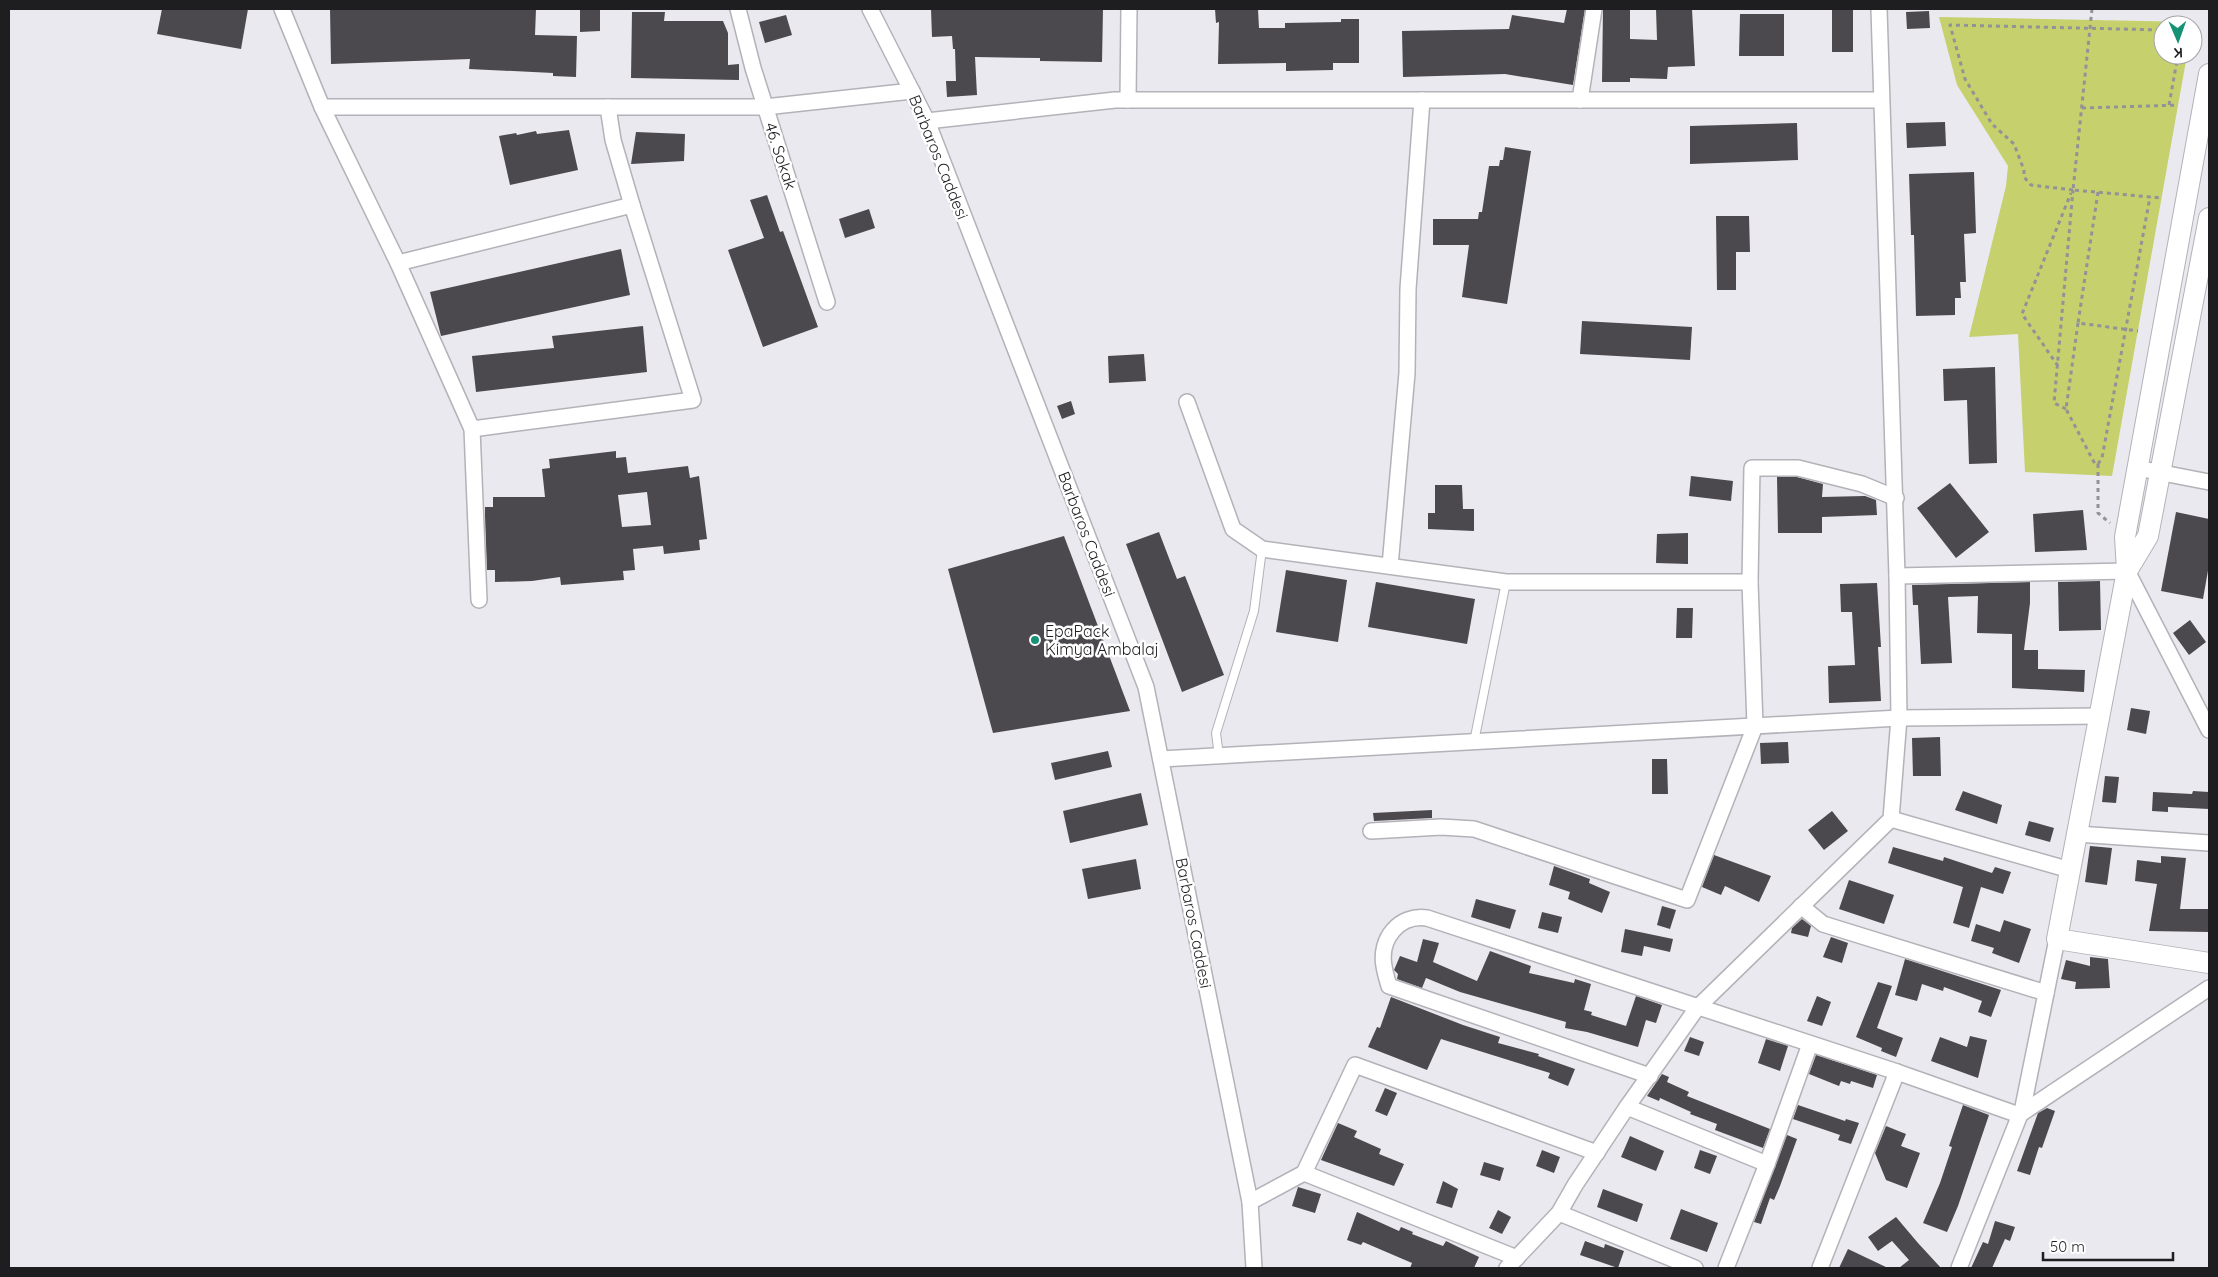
<svg xmlns="http://www.w3.org/2000/svg" width="2218" height="1277" font-family="Quicksand,sans-serif">
  <rect width="100%" height="100%" fill="#eae9ef"/>
  <polygon fill="#c6d06d" points="1939,17 2193,22 2193,25 2163,25 2163,55 2187,55 2112,476 2025,472 2018,334 1969,337 2006,186 2008,166 1957,85"/>
  <g fill="#4b494e" fill-rule="evenodd">
    <polygon points="162,9 248,9 241,49 157,34"/>
    <polygon points="330,9 536,9 535,35 577,36 576,77 553,76 553,73 469,69 470,59 331,64"/>
    <polygon points="931,9 1103,9 1102,62 1040,61 1040,58 975,57 977,95 947,97 946,81 956,81 955,49 953,49 952,36 932,37"/>
    <polygon points="1215,9 1258,9 1259,28 1285,28 1285,23 1341,22 1341,19 1359,19 1359,63 1333,63 1333,70 1286,71 1286,63 1218,64 1219,22 1216,23"/>
    <polygon points="1567,9 1585,9 1573,85 1505,74 1403,77 1402,31 1509,29 1512,15 1564,23"/>
    <polygon points="1603,9 1630,9 1630,39 1657,40 1656,9 1692,9 1695,66 1668,67 1667,79 1630,78 1630,82 1602,82"/>
    <rect x="1832" y="9" width="21" height="43"/>
    <polygon points="580,10 600,10 600,31 580,32"/>
    <polygon points="1929,11 1930,28 1907,29 1906,12"/>
    <polygon points="632,12 665,12 664,21 723,21 728,33 728,65 739,64 739,80 631,78"/>
    <polygon points="1740,14 1784,14 1784,56 1739,56"/>
    <polygon points="786,15 792,35 765,43 759,22"/>
    <polygon points="1945,122 1946,146 1907,148 1906,123"/>
    <polygon points="1797,123 1798,160 1690,164 1690,126"/>
    <polygon points="569,130 578,170 510,185 499,136 516,133 517,135 536,131 537,134"/>
    <polygon points="636,132 685,134 684,161 631,164"/>
    <polygon points="1505,147 1531,151 1507,304 1462,297 1469,245 1433,245 1433,219 1478,219 1479,212 1482,212 1489,166 1499,166 1500,160 1503,160"/>
    <polygon points="1974,172 1976,233 1964,234 1966,282 1960,282 1961,298 1955,298 1955,315 1916,316 1914,235 1911,235 1909,174"/>
    <polygon points="767,195 780,232 783,231 818,327 763,347 728,250 764,238 750,200"/>
    <polygon points="869,209 875,228 845,238 839,219"/>
    <polygon points="1716,216 1749,216 1750,252 1736,252 1736,290 1717,290"/>
    <polygon points="621,249 630,295 441,336 430,292"/>
    <polygon points="1582,321 1692,327 1690,360 1580,354"/>
    <polygon points="643,326 647,372 476,392 472,356 554,348 552,336"/>
    <polygon points="1144,354 1146,381 1109,383 1108,356"/>
    <polygon points="1995,367 1997,463 1969,464 1967,400 1944,401 1943,369"/>
    <polygon points="1071,401 1075,414 1062,419 1057,406"/>
    <path d="M616,451v7l10,-1 2,16 60,-7 2,12 9,-2 8,63 -8,1 1,10 -36,4 -1,-8 -30,3 2,21 -12,1 1,9 -63,5 -1,-8 -28,4 -37,1v-12h-8l-2,-54v-9h8v-10h52l-3,-28 8,-1 -1,-9zM647,492l4,33 -29,2 -4,-32z"/>
    <polygon points="1691,476 1733,481 1731,501 1689,496"/>
    <polygon points="1777,477 1797,477 1823,484 1822,497 1865,496 1876,500 1877,515 1822,517 1822,533 1778,533"/>
    <polygon points="1950,483 1989,532 1956,558 1917,508"/>
    <polygon points="1435,485 1462,485 1463,509 1474,509 1474,531 1428,529 1428,513 1435,513"/>
    <polygon points="2083,510 2087,550 2035,552 2033,514"/>
    <polygon points="2176,512 2209,519 2209,565 2203,599 2161,591"/>
    <polygon points="1159,532 1177,579 1185,576 1224,675 1182,692 1126,544"/>
    <polygon points="1688,533 1688,564 1656,563 1657,534"/>
    <polygon points="1064,536 1130,711 993,733 948,569"/>
    <polygon points="1286,570 1347,580 1338,642 1276,632"/>
    <polygon points="2100,581 2101,630 2059,631 2058,582"/>
    <polygon points="1376,582 1475,599 1467,644 1368,627"/>
    <polygon points="2030,582 2030,603 2024,650 2038,650 2038,669 2085,670 2084,692 2012,688 2012,634 1977,633 1978,596 1948,597 1952,663 1921,664 1918,605 1913,605 1912,585"/>
    <polygon points="1877,583 1881,647 1878,647 1881,701 1829,703 1828,666 1855,665 1852,612 1841,612 1840,584"/>
    <polygon points="1677,608 1693,608 1692,638 1676,638"/>
    <polygon points="2190,620 2206,642 2189,655 2173,633"/>
    <polygon points="2131,708 2150,711 2146,734 2127,730"/>
    <polygon points="1940,737 1941,776 1913,776 1912,738"/>
    <polygon points="1788,742 1789,763 1761,764 1760,743"/>
    <polygon points="1108,751 1112,767 1055,780 1051,763"/>
    <polygon points="1652,759 1667,759 1668,794 1652,794"/>
    <polygon points="2105,776 2119,777 2116,803 2102,802"/>
    <polygon points="1963,791 2002,805 1997,824 1955,810"/>
    <polygon points="2193,791 2209,792 2209,809 2168,807 2168,812 2152,811 2153,792 2192,794"/>
    <polygon points="1141,793 1148,825 1070,843 1063,811"/>
    <polygon points="1432,810 1432,818 1374,821 1373,813"/>
    <polygon points="1832,811 1848,831 1824,850 1808,830"/>
    <polygon points="2029,821 2054,828 2050,842 2025,835"/>
    <polygon points="2090,846 2112,848 2107,885 2085,882"/>
    <polygon points="1893,847 1943,861 1944,857 1992,873 1995,867 2011,872 2003,894 1981,887 1969,928 1953,923 1963,887 1888,863"/>
    <polygon points="1714,855 1771,876 1759,902 1725,886 1721,895 1702,887"/>
    <polygon points="2161,856 2186,858 2180,909 2209,909 2209,932 2149,931 2157,884 2135,881 2137,860 2161,863"/>
    <polygon points="1136,859 1141,889 1088,899 1082,869"/>
    <polygon points="1554,866 1590,879 1589,883 1610,892 1602,913 1568,899 1570,892 1549,885"/>
    <polygon points="1849,880 1894,895 1884,924 1839,909"/>
    <polygon points="1476,899 1516,910 1510,929 1471,917"/>
    <polygon points="1662,906 1676,910 1670,929 1657,925"/>
    <polygon points="1542,912 1562,917 1558,933 1538,928"/>
    <polygon points="1802,919 1811,926 1808,937 1791,933 1792,928"/>
    <polygon points="2004,920 2031,929 2019,963 1992,953 1994,948 1971,941 1976,924 2000,932"/>
    <polygon points="1625,929 1673,939 1670,952 1644,946 1642,956 1621,952"/>
    <polygon points="1831,937 1848,943 1842,963 1823,957"/>
    <polygon points="1423,939 1439,943 1433,962 1477,981 1490,951 1531,966 1529,973 1574,983 1575,979 1591,984 1584,1010 1592,1012 1591,1015 1626,1026 1636,996 1662,1005 1656,1023 1646,1020 1638,1047 1587,1032 1565,1028 1566,1022 1460,992 1426,978 1422,988 1397,979 1398,974 1394,970 1400,956 1417,962"/>
    <polygon points="2090,957 2108,959 2110,988 2075,989 2076,982 2061,979 2066,960 2090,966"/>
    <polygon points="1905,959 2001,990 1991,1017 1978,1012 1982,1001 1944,987 1943,991 1922,984 1917,1001 1895,995"/>
    <polygon points="1878,982 1892,986 1877,1028 1903,1038 1896,1057 1881,1051 1882,1048 1856,1037"/>
    <polygon points="1817,996 1831,1002 1822,1026 1807,1021"/>
    <polygon points="1391,997 1463,1025 1500,1037 1498,1043 1539,1054 1538,1056 1575,1069 1568,1086 1548,1078 1550,1073 1441,1039 1427,1070 1368,1047 1377,1027 1380,1028"/>
    <polygon points="1970,1036 1987,1040 1978,1078 1931,1061 1940,1037 1967,1047"/>
    <polygon points="1690,1037 1704,1042 1699,1056 1684,1051"/>
    <polygon points="1766,1039 1788,1046 1780,1071 1758,1063"/>
    <polygon points="1816,1055 1877,1075 1873,1088 1851,1081 1850,1084 1841,1081 1839,1086 1809,1074"/>
    <polygon points="1662,1074 1669,1077 1667,1082 1689,1092 1687,1096 1770,1129 1763,1148 1715,1130 1717,1124 1690,1114 1691,1112 1660,1098 1659,1101 1647,1096"/>
    <polygon points="1385,1088 1397,1093 1387,1116 1375,1111"/>
    <polygon points="1798,1105 1845,1121 1846,1119 1859,1123 1851,1144 1838,1140 1840,1135 1793,1119"/>
    <polygon points="1963,1105 1989,1115 1958,1206 1947,1232 1923,1223 1940,1183 1952,1147 1949,1146"/>
    <polygon points="2047,1108 2055,1111 2042,1148 2039,1147 2030,1175 2017,1171 2038,1113"/>
    <polygon points="1338,1123 1357,1131 1354,1137 1381,1149 1379,1154 1404,1164 1394,1186 1321,1160"/>
    <polygon points="1886,1126 1906,1134 1901,1146 1920,1153 1907,1188 1886,1180 1875,1153"/>
    <polygon points="1787,1135 1797,1139 1780,1186 1774,1200 1770,1198 1761,1224 1754,1222"/>
    <polygon points="1630,1136 1664,1151 1656,1171 1621,1157"/>
    <polygon points="1542,1150 1560,1157 1554,1173 1536,1166"/>
    <polygon points="1700,1150 1717,1156 1710,1174 1694,1168"/>
    <polygon points="1484,1162 1504,1168 1500,1181 1480,1175"/>
    <polygon points="1443,1181 1458,1189 1452,1208 1436,1203"/>
    <polygon points="1298,1187 1321,1194 1315,1213 1292,1206"/>
    <polygon points="1603,1189 1643,1204 1637,1222 1597,1207"/>
    <polygon points="1681,1209 1718,1223 1707,1252 1670,1239"/>
    <polygon points="1498,1210 1511,1217 1502,1234 1489,1228"/>
    <polygon points="1357,1212 1399,1231 1401,1227 1413,1232 1412,1234 1443,1246 1446,1241 1479,1257 1474,1268 1410,1268 1412,1263 1363,1242 1361,1245 1347,1240"/>
    <polygon points="1896,1217 1918,1243 1941,1268 1899,1268 1909,1260 1892,1241 1878,1251 1868,1237"/>
    <polygon points="1995,1221 2015,1227 2010,1241 2005,1239 1992,1268 1971,1268 1983,1242 1988,1244"/>
    <polygon points="1585,1241 1604,1248 1605,1244 1624,1251 1618,1268 1580,1255"/>
    <polygon points="1848,1249 1888,1268 1839,1268"/>
  </g>
  <g fill="none" stroke-linecap="round" stroke-linejoin="round">
    <defs>
      <g id="service">
        <polyline points="1474,742 1506,582"/>
        <polyline points="1219,756 1216,733 1254,611 1262,549"/>
      </g>
      <g id="minor">
        <polyline points="282,9 322,107 398,263 472,429 479,600"/>
        <polyline points="738,9 753,68 827,302"/>
        <polyline points="870,9 927,121 1146,687 1250,1202 1254,1268"/>
        <polyline points="1128,100 1129,9"/>
        <polyline points="1580,100 1594,9"/>
        <polyline points="322,107 765,107 912,91"/>
        <polyline points="927,121 1115,100 1881,100"/>
        <polyline points="398,263 632,205"/>
        <polyline points="1187,402 1233,529 1262,549 1506,582 1750,582"/>
        <polyline points="472,429 693,400 632,205 613,140 608,107"/>
        <polyline points="2137,468 2209,482"/>
        <polyline points="1390,566 1407,373 1408,289 1422,100"/>
        <polyline points="1897,576 2127,571 2209,730"/>
        <polyline points="1161,759 1899,718 2099,716"/>
        <polyline points="1891,819 2070,870"/>
        <polyline points="1371,831 1441,827 1474,829 1687,900 1755,726 1750,582 1752,468 1798,468 1862,484 1896,498"/>
        <polyline points="2077,834 2209,843"/>
        <polyline points="1801,906 1823,924 2046,993"/>
        <path d="M1650,1076l-261,-90c-2,-7 -4,-13 -5,-20 -5,-27 15,-52 43,-48l470,154 122,43"/>
        <polyline points="1627,1107 1767,1164"/>
        <polyline points="2019,1115 2209,988"/>
        <polyline points="1304,1173 1517,1258"/>
        <polyline points="1250,1202 1304,1173 1355,1065 1597,1153"/>
        <polyline points="1559,1213 1695,1268"/>
        <polyline points="1507,1268 1559,1213 1575,1185 1627,1107 1697,1008 1891,819 1899,718 1897,576 1879,9"/>
        <polyline points="1726,1268 1767,1164 1810,1044"/>
        <polyline points="1820,1268 1897,1072"/>
        <polyline points="1959,1268 2023,1107 2057,939"/>
      </g>
      <g id="tertiary">
        <polyline points="2209,74 2125,537 2127,571 2057,939 2209,963"/>
        <polyline points="2127,571 2148,536 2209,218"/>
      </g>
    </defs>
    <use href="#service" stroke="#b3b2b8" stroke-width="10"/>
    <use href="#minor" stroke="#b3b2b8" stroke-width="18"/>
    <use href="#tertiary" stroke="#b3b2b8" stroke-width="22"/>
    <g stroke="#939297" stroke-width="3" stroke-dasharray="4 4" stroke-linecap="butt">
      <polyline points="2092,9 2073,190 2162,198"/>
      <polyline points="2169,105 2178,55"/>
      <polyline points="2082,108 2178,105"/>
      <polyline points="2073,190 2031,185 2024,177 2024,170 2014,144 1992,124 1965,79 1950,25 2163,30"/>
      <polyline points="2098,192 2078,323 2138,331"/>
      <polyline points="2078,323 2066,409 2095,464 2098,464 2102,458 2150,197"/>
      <polyline points="2058,366 2022,314 2071,193"/>
      <polyline points="2066,409 2054,403 2073,190"/>
      <polyline points="2098,464 2098,513 2110,523"/>
    </g>
    <use href="#service" stroke="#fff" stroke-width="8"/>
    <use href="#minor" stroke="#fff" stroke-width="15"/>
    <use href="#tertiary" stroke="#fff" stroke-width="20"/>
  </g>
  <circle fill="#179176" stroke="#fff" stroke-width="2" cx="1035" cy="640" r="5"/>
  <g text-anchor="middle" dominant-baseline="central" stroke-width="5" stroke-linejoin="round" paint-order="stroke">
    <g font-size="16" fill="#1e1d20" stroke="#fff">
      <text transform="translate(781 156) rotate(72)">46. Sokak</text>
      <text transform="translate(939 157) rotate(68)">Barbaros Caddesi</text>
      <text transform="translate(1087 534) rotate(69)">Barbaros Caddesi</text>
      <text transform="translate(1194 923) rotate(79)">Barbaros Caddesi</text>
    </g>
    <g font-size="16" fill="#1e1d20" stroke="#fff" text-anchor="start">
      <text x="1045" y="631">EpaPack<tspan x="1045" dy="18">Kimya Ambalaj</tspan></text>
    </g>
  </g>
  <rect width="2218" height="1277" fill="none" stroke="#1e1d20" stroke-width="20"/>
  <g transform="translate(2178 40) rotate(178)"><circle r="24" fill="#ffffff" stroke="#a5a5a6"/>
  <path d="M0-4L9 19L0 12L-9 19Z" fill="#179176"/>
  <text y="-8" font-size="14" font-weight="bold" text-anchor="middle" fill="#1e1d20">K</text>
  </g>
  <path d="M2043 1252v8h130v-8" fill="none" stroke="#1e1d20" stroke-width="2.5"/>
  <text x="2050" y="1252" font-size="15" fill="#1e1d20" stroke="#ffffff" stroke-width="4" paint-order="stroke">50 m</text>
</svg>
